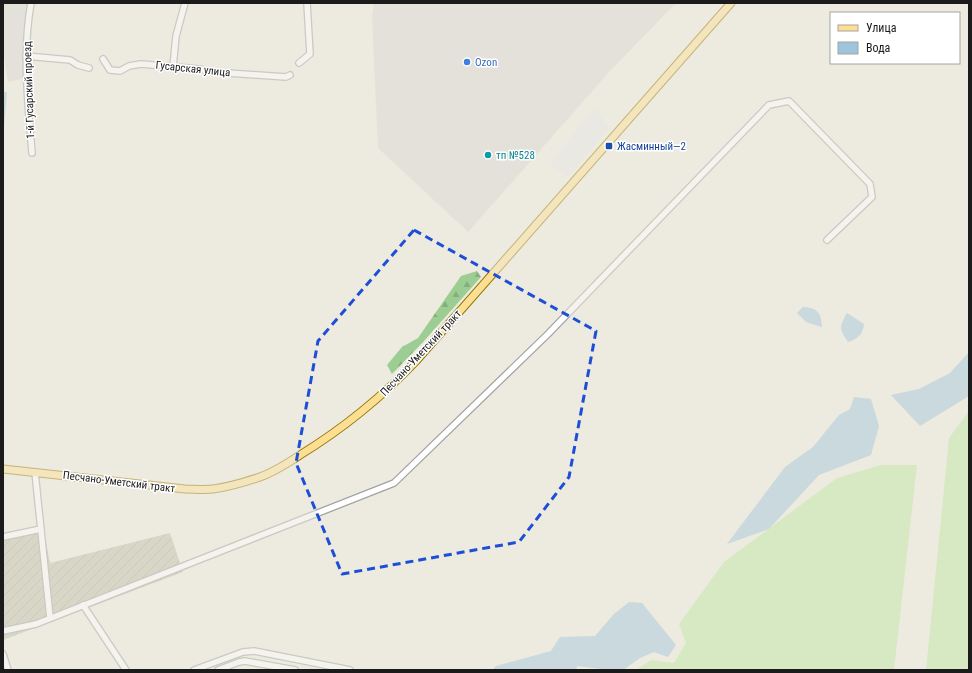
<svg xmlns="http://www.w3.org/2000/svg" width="972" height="673" font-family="'Roboto Condensed',sans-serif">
  <defs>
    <pattern id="construction-furrows" width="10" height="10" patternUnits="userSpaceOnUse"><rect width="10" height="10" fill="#bec1ab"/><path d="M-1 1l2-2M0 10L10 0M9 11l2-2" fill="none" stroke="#a3a593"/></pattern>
    <pattern id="forest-firs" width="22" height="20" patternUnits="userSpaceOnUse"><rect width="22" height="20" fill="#9ccd93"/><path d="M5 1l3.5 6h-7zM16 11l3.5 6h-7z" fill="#86af7e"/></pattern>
  </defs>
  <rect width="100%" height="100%" fill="#edeadf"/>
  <g fill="#d9d8d7">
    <polygon points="3,3 28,3 25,56 30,77 8,82 3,49"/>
    <polygon points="374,3 676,3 610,71 468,232 378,148 372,16"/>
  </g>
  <polygon fill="url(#construction-furrows)" points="44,532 50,563 170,533 183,572 3,640 3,540"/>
  <polygon fill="url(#forest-firs)" points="477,271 481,277 424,341 392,374 387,365 402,347 418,338 461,276"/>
  <g fill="#bbe9a3">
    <polygon points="969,411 969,670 926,670 949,438"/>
    <polygon points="881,465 917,465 894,670 636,670 651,660 674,663 686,643 679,624 724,562 837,478"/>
  </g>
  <polygon fill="#e7e7e7" points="595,107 609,128 568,177 550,164"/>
  <g fill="#9ec5dc">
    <polygon points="3,92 7,92 3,139"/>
    <path d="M803,307c15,1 18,6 19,20l-16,-5 -9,-9z"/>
    <path d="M847,313l17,11c-1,10 -6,15 -16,18 -9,-13 -9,-15 -1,-29z"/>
    <polygon points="969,352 969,396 920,426 891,395 919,389 950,373"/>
    <polygon points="854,397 871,399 879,426 871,455 819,475 769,529 727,544 785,467 813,447 839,415 850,409"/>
    <polygon points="629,602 642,603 676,645 668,657 654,652 640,658 623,670 609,670 577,666 576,670 492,670 496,666 551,651 560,637 595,636 614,614"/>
  </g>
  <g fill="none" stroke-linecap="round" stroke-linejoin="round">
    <defs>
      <g id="minor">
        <path d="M31,3c-9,50 -3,100 1,150"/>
        <polyline points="26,56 70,60 78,65 89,68"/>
        <polyline points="103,59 110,70 120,71 129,66 141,64 199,69 214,72 286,77 290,75"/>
        <polyline points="299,63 310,54 307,3"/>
        <polyline points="173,67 176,36 185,3"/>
        <polyline points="35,472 50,618"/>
        <polyline points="3,537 41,529"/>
        <polyline points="83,605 126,670"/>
        <polyline points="3,631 36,624 394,483 548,334 769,105 789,101 870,184 872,197 827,240"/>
        <polyline points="3,654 8,670"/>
        <polyline points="194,670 243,652 254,651 350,670"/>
        <polyline points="218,670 239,662 245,661 295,670"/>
      </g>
      <path id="major" d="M3,469l182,20c9,0 19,1 28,0 16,-2 32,-7 47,-12 14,-5 28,-14 40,-22 44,-27 81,-57 116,-94l315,-358"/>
    </defs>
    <use href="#minor" stroke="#a2a2a2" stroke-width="8"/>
    <use href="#major" stroke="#917600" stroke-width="9"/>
    <use href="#minor" stroke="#fff" stroke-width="5.5"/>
    <use href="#major" stroke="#fddf94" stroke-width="7"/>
  </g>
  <path d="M0 0H972V673H0ZM414,230l182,101 -27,146 -50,65 -177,32 -46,-111 22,-122z" fill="#edeadf" fill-opacity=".55" fill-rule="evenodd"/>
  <path fill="none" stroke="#1d4ed8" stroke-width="3" stroke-dasharray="8 5" stroke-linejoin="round" d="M414,230l182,101 -27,146 -50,65 -177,32 -46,-111 22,-122z"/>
  <circle fill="#3f7fe0" stroke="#fff" stroke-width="1.5" cx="467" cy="62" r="4"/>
  <rect fill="#1a4fb4" stroke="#fff" stroke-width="1.5" x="605" y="142" width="8" height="8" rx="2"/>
  <circle fill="#0f9aa8" stroke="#fff" stroke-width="1.5" cx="488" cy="155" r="4"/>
  <g text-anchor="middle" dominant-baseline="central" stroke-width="3" stroke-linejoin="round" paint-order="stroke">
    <g font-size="11" fill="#366cbe" stroke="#fff" text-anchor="start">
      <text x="475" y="62">Ozon</text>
    </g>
    <g font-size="11" fill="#1b1b1b" stroke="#fff">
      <text transform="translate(193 69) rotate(6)">Гусарская улица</text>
      <text transform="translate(29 90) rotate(-92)">1-й Гусарский проезд</text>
      <text transform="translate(421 353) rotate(-47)">Песчано-Уметский тракт</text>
      <text transform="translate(119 482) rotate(7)">Песчано-Уметский тракт</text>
    </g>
    <g font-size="11" fill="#164399" stroke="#fff" text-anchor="start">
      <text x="617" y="146">Жасминный—2</text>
    </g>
    <g font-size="11" fill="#0d838f" stroke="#fff" text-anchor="start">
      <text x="496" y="155">тп №528</text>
    </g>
  </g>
  <rect width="972" height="673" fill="none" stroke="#1b1b1b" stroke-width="8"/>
  <rect x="830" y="12" width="130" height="52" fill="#ffffff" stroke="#a4a4a4"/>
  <rect x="838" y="25" width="20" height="6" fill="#fddf94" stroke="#a4a4a4"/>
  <text x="866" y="32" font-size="12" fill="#1b1b1b">Улица</text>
  <rect x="838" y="42" width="20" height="12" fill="#9ec5dc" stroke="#a4a4a4"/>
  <text x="866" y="52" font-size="12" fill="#1b1b1b">Вода</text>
</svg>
